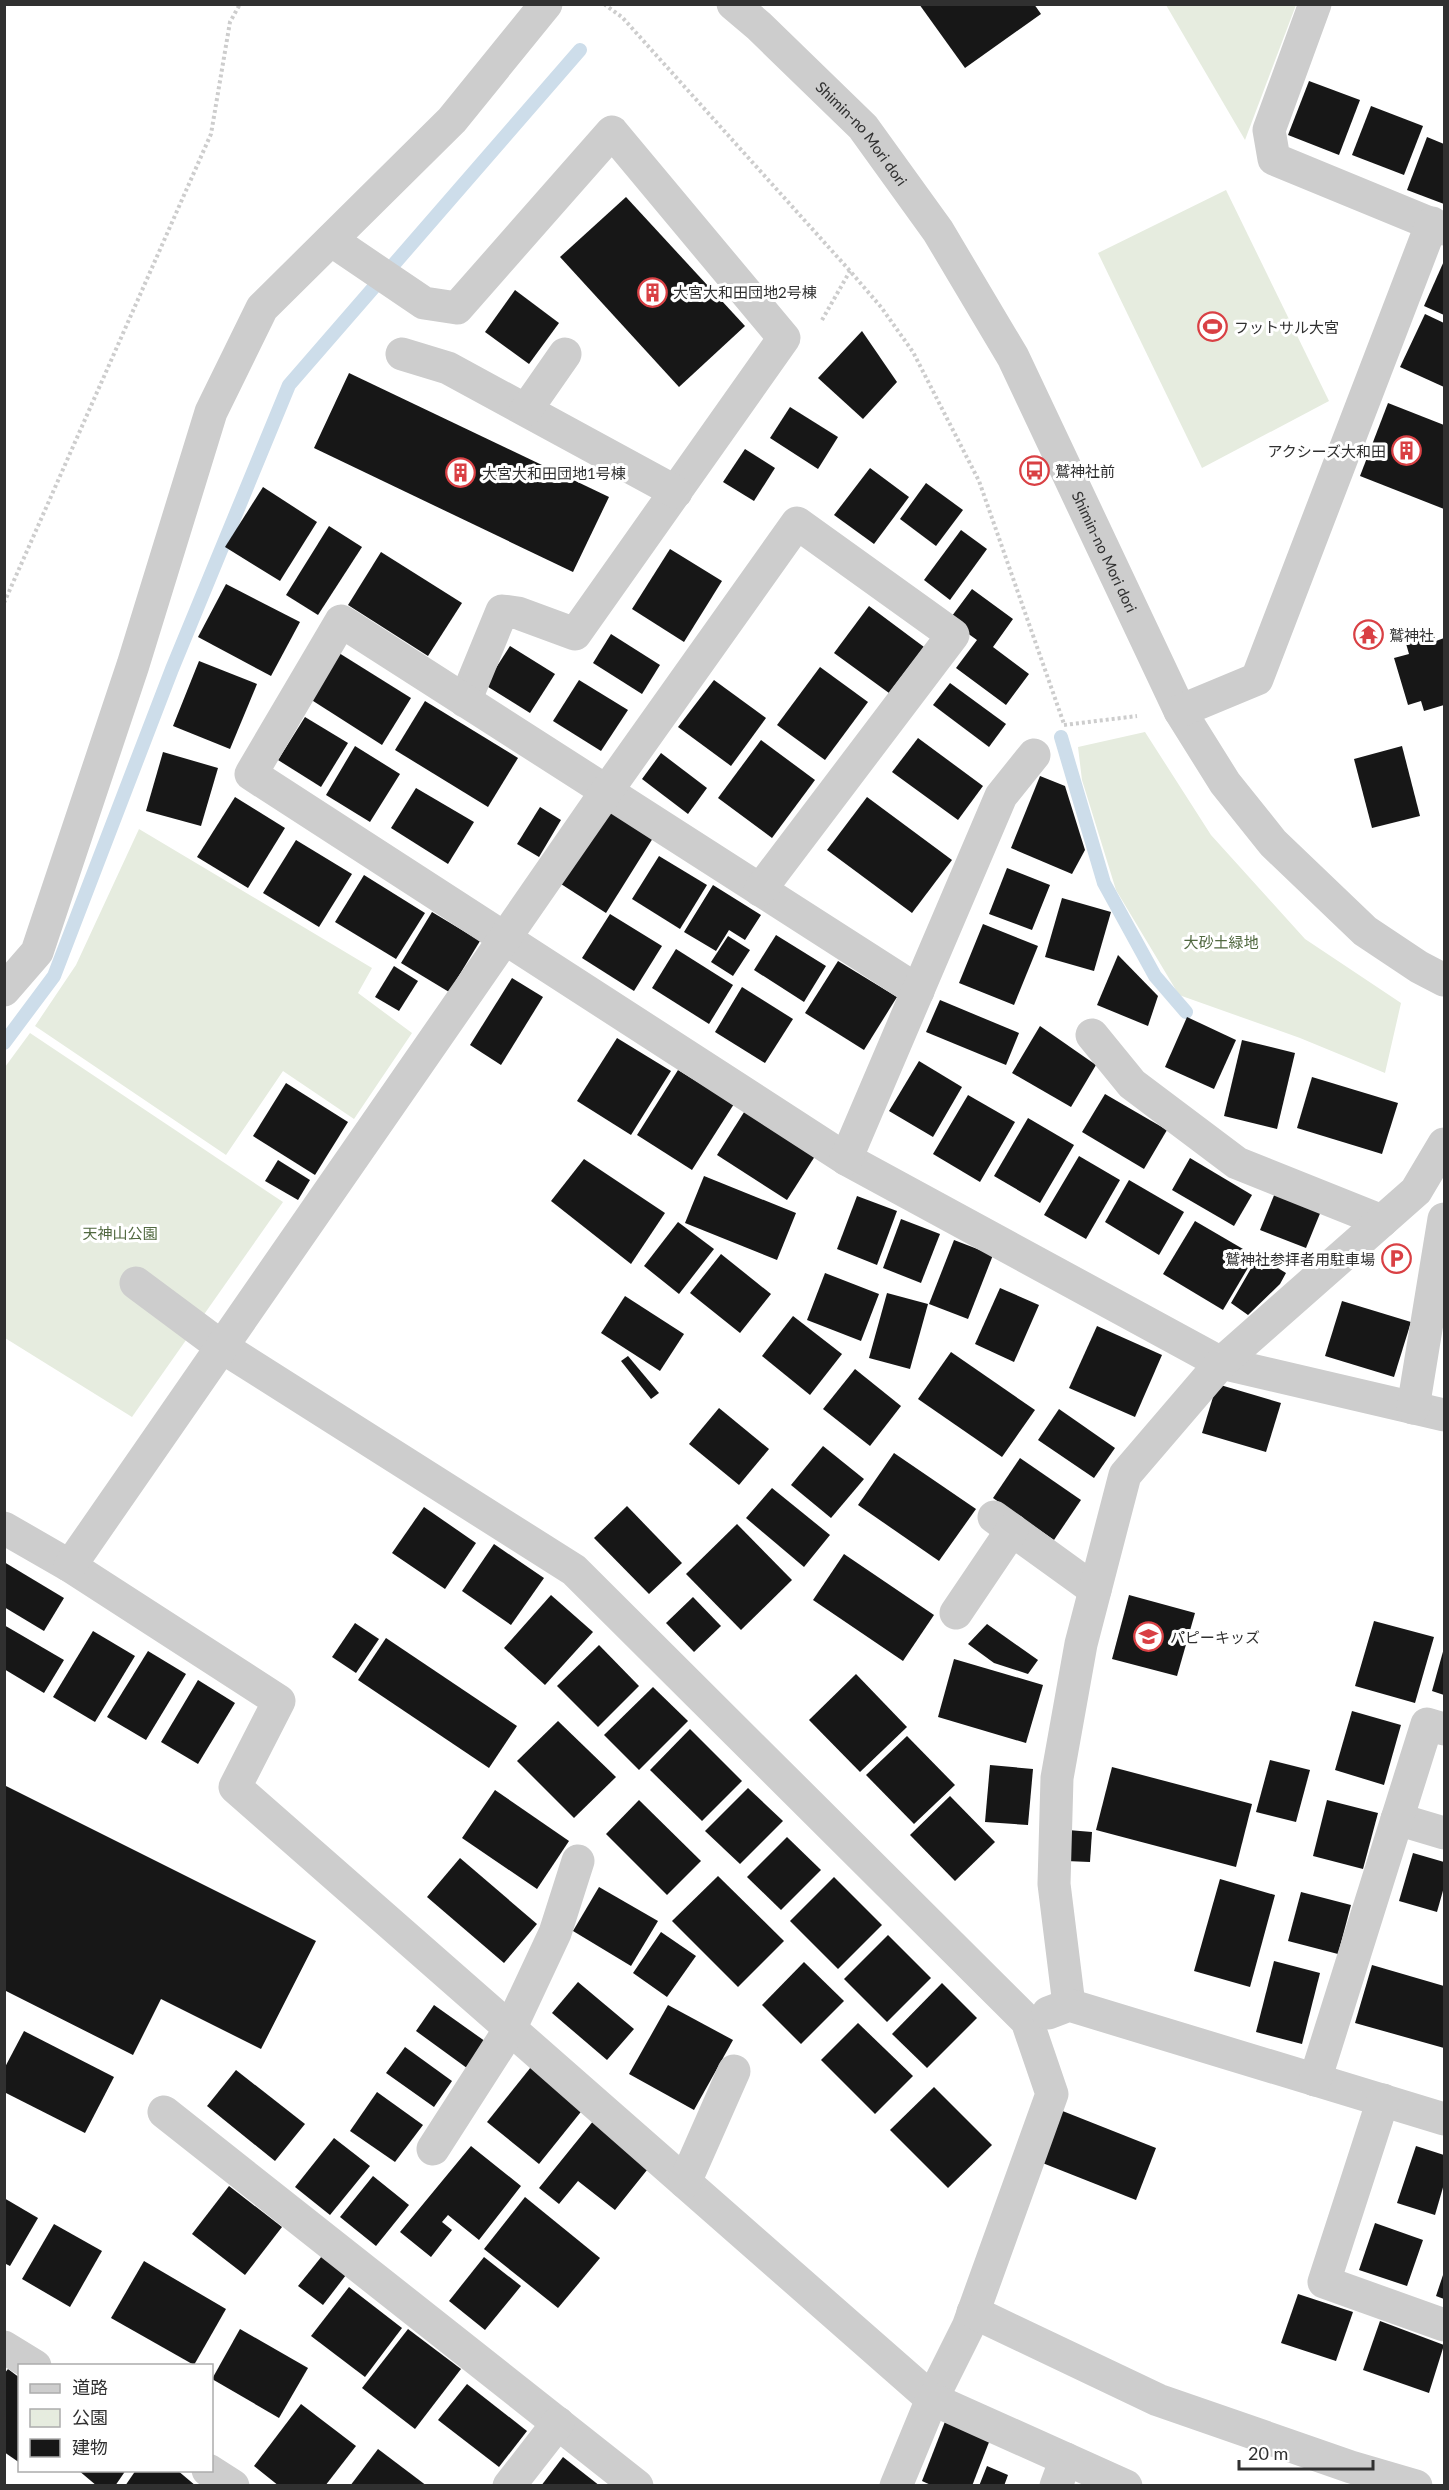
<svg xmlns="http://www.w3.org/2000/svg" width="1449" height="2490" font-family="Lato,'Noto Sans JP',sans-serif">
  <rect width="100%" height="100%" fill="#fff"/>
  <g fill="#e6ecdf">
    <polygon points="1166,5 1296,5 1245,140"/>
    <polygon points="1226,190 1329,401 1202,468 1098,253"/>
    <polygon points="1145,732 1211,835 1305,939 1401,1003 1385,1073 1300,1038 1179,995 1116,890 1082,780 1078,747"/>
    <polygon points="139,829 372,968 358,993 412,1033 354,1119 283,1071 226,1155 35,1026 76,965"/>
    <polygon points="30,1033 283,1202 132,1417 5,1338 5,1067"/>
  </g>
  <g fill="none" stroke-linecap="round" stroke-linejoin="round">
    <g stroke="#cdddea" stroke-width="14">
      <polyline points="1061,737 1104,883 1155,976 1186,1012"/>
      <polyline points="4,1043 54,976 172,669 289,385 580,50"/>
    </g>
  </g>
  <g fill="#171717">
    <polygon points="919,4 1034,4 1041,14 965,68"/>
    <polygon points="1309,81 1360,100 1339,155 1288,135"/>
    <polygon points="1371,106 1423,126 1404,175 1352,155"/>
    <polygon points="1427,137 1444,144 1444,204 1407,190"/>
    <polygon points="626,197 745,326 679,387 560,257"/>
    <polygon points="1444,261 1444,315 1424,306"/>
    <polygon points="515,290 559,323 529,364 485,332"/>
    <polygon points="1425,314 1444,323 1444,387 1400,367"/>
    <polygon points="862,331 897,382 863,419 818,378"/>
    <polygon points="349,373 609,497 573,572 314,448"/>
    <polygon points="1388,403 1444,425 1444,509 1360,476"/>
    <polygon points="790,407 838,437 818,469 770,438"/>
    <polygon points="745,449 775,468 754,501 723,482"/>
    <polygon points="870,468 909,497 874,544 834,515"/>
    <polygon points="926,483 963,510 936,546 900,519"/>
    <polygon points="263,487 317,522 280,581 225,547"/>
    <polygon points="329,526 362,547 318,615 286,595"/>
    <polygon points="961,530 987,549 950,600 924,580"/>
    <polygon points="670,549 722,581 684,642 632,609"/>
    <polygon points="381,552 462,603 428,656 348,605"/>
    <polygon points="226,584 300,622 271,676 198,637"/>
    <polygon points="972,589 1013,619 993,647 1029,674 1006,705 956,668 977,640 949,620"/>
    <polygon points="869,606 924,647 889,693 834,653"/>
    <polygon points="1433,632 1436,641 1444,638 1444,705 1424,711 1421,701 1408,705 1394,658 1409,654 1405,640"/>
    <polygon points="611,634 660,665 642,694 593,663"/>
    <polygon points="510,646 555,674 530,713 485,685"/>
    <polygon points="339,653 411,698 382,745 310,699"/>
    <polygon points="199,661 257,684 230,749 173,726"/>
    <polygon points="820,667 868,702 825,760 777,725"/>
    <polygon points="579,680 628,710 601,751 553,721"/>
    <polygon points="714,680 766,718 731,766 678,727"/>
    <polygon points="950,683 1006,724 989,747 933,705"/>
    <polygon points="425,701 518,758 488,807 395,750"/>
    <polygon points="305,717 348,743 321,787 278,760"/>
    <polygon points="918,738 983,786 958,820 892,772"/>
    <polygon points="761,740 815,780 772,838 718,798"/>
    <polygon points="355,746 400,774 370,822 326,795"/>
    <polygon points="1402,746 1420,816 1372,828 1354,759"/>
    <polygon points="163,752 218,768 201,826 146,811"/>
    <polygon points="661,753 707,788 688,814 642,779"/>
    <polygon points="1040,776 1065,786 1085,850 1072,874 1011,848"/>
    <polygon points="416,788 474,822 448,864 391,828"/>
    <polygon points="235,797 285,828 248,888 197,857"/>
    <polygon points="867,797 952,860 912,913 827,850"/>
    <polygon points="540,807 561,820 539,857 517,844"/>
    <polygon points="607,809 653,838 606,913 561,884"/>
    <polygon points="296,840 352,874 319,927 263,893"/>
    <polygon points="659,856 707,885 680,929 632,899"/>
    <polygon points="1007,868 1050,885 1032,930 989,914"/>
    <polygon points="364,875 425,913 396,959 335,922"/>
    <polygon points="713,885 761,915 745,940 729,930 716,951 684,932"/>
    <polygon points="1062,898 1111,912 1094,971 1045,957"/>
    <polygon points="432,912 480,941 449,992 401,963"/>
    <polygon points="610,914 662,946 634,991 582,958"/>
    <polygon points="983,924 1038,946 1014,1005 959,983"/>
    <polygon points="776,935 826,966 804,1002 754,970"/>
    <polygon points="728,936 750,950 733,976 711,962"/>
    <polygon points="676,949 733,985 709,1024 652,988"/>
    <polygon points="1118,955 1158,996 1148,1026 1097,1005"/>
    <polygon points="838,961 897,997 864,1050 805,1013"/>
    <polygon points="394,966 418,981 399,1011 375,997"/>
    <polygon points="512,978 543,997 501,1065 470,1045"/>
    <polygon points="742,987 793,1019 765,1063 715,1032"/>
    <polygon points="940,1000 1019,1033 1006,1065 926,1032"/>
    <polygon points="1187,1017 1236,1040 1214,1089 1165,1067"/>
    <polygon points="1040,1026 1096,1065 1071,1107 1012,1073"/>
    <polygon points="617,1038 671,1071 631,1135 577,1101"/>
    <polygon points="1242,1040 1295,1053 1277,1129 1224,1116"/>
    <polygon points="919,1061 962,1087 933,1137 889,1111"/>
    <polygon points="678,1070 734,1104 692,1170 637,1135"/>
    <polygon points="1312,1077 1398,1103 1382,1154 1297,1128"/>
    <polygon points="286,1083 348,1122 315,1175 253,1136"/>
    <polygon points="1105,1094 1167,1130 1144,1169 1082,1132"/>
    <polygon points="968,1095 1015,1122 980,1182 933,1154"/>
    <polygon points="746,1109 817,1153 787,1200 717,1155"/>
    <polygon points="1028,1118 1074,1145 1040,1203 994,1176"/>
    <polygon points="1079,1156 1120,1180 1086,1239 1044,1215"/>
    <polygon points="1190,1158 1252,1195 1234,1226 1172,1190"/>
    <polygon points="584,1159 665,1213 631,1264 551,1201"/>
    <polygon points="278,1160 310,1180 298,1200 265,1181"/>
    <polygon points="704,1176 796,1213 777,1260 685,1223"/>
    <polygon points="1129,1180 1184,1212 1159,1255 1105,1222"/>
    <polygon points="1275,1193 1321,1211 1306,1248 1260,1230"/>
    <polygon points="857,1196 897,1211 877,1265 837,1249"/>
    <polygon points="901,1219 940,1234 921,1283 883,1268"/>
    <polygon points="1195,1221 1255,1256 1223,1310 1163,1274"/>
    <polygon points="678,1222 714,1249 679,1294 644,1266"/>
    <polygon points="954,1240 993,1255 968,1319 929,1304"/>
    <polygon points="721,1254 771,1294 740,1333 690,1293"/>
    <polygon points="1268,1262 1286,1273 1280,1284 1248,1315 1231,1303 1253,1265 1262,1270"/>
    <polygon points="825,1273 879,1294 861,1341 807,1320"/>
    <polygon points="1000,1288 1039,1305 1014,1362 975,1344"/>
    <polygon points="887,1293 928,1304 910,1369 869,1358"/>
    <polygon points="625,1296 684,1334 660,1371 601,1333"/>
    <polygon points="1342,1301 1411,1322 1394,1377 1325,1356"/>
    <polygon points="793,1316 842,1354 810,1395 762,1356"/>
    <polygon points="1097,1326 1162,1355 1135,1417 1069,1388"/>
    <polygon points="951,1352 1035,1410 1002,1457 918,1399"/>
    <polygon points="628,1356 659,1393 651,1399 621,1361"/>
    <polygon points="855,1369 901,1406 870,1446 823,1409"/>
    <polygon points="1217,1384 1281,1403 1266,1452 1202,1433"/>
    <polygon points="719,1408 769,1449 739,1485 689,1444"/>
    <polygon points="1059,1409 1115,1448 1094,1478 1038,1440"/>
    <polygon points="823,1446 864,1479 831,1518 791,1485"/>
    <polygon points="894,1453 976,1509 939,1561 858,1505"/>
    <polygon points="1020,1458 1081,1500 1054,1540 993,1498"/>
    <polygon points="772,1488 830,1535 804,1567 746,1518"/>
    <polygon points="627,1506 682,1563 649,1594 594,1538"/>
    <polygon points="424,1507 476,1543 445,1589 392,1553"/>
    <polygon points="737,1524 792,1580 741,1630 686,1574"/>
    <polygon points="494,1544 544,1578 511,1625 462,1591"/>
    <polygon points="844,1554 934,1615 903,1661 813,1600"/>
    <polygon points="4,1562 64,1598 44,1631 4,1607"/>
    <polygon points="551,1595 593,1632 545,1685 504,1648"/>
    <polygon points="1129,1595 1195,1613 1177,1676 1112,1659"/>
    <polygon points="693,1597 721,1626 694,1652 666,1623"/>
    <polygon points="1374,1621 1434,1637 1415,1703 1355,1686"/>
    <polygon points="355,1623 379,1639 356,1673 332,1657"/>
    <polygon points="987,1624 1038,1660 1028,1674 994,1663 968,1644"/>
    <polygon points="4,1625 64,1660 44,1693 4,1669"/>
    <polygon points="93,1631 135,1656 95,1722 53,1697"/>
    <polygon points="386,1638 517,1726 489,1768 358,1680"/>
    <polygon points="599,1645 639,1686 598,1727 557,1686"/>
    <polygon points="1444,1648 1444,1695 1432,1691"/>
    <polygon points="148,1651 186,1674 146,1740 107,1717"/>
    <polygon points="954,1659 1043,1685 1026,1743 938,1717"/>
    <polygon points="856,1674 907,1727 860,1772 809,1720"/>
    <polygon points="198,1680 235,1703 198,1764 161,1742"/>
    <polygon points="653,1687 688,1721 639,1770 604,1735"/>
    <polygon points="1352,1711 1401,1725 1384,1785 1335,1770"/>
    <polygon points="558,1721 616,1777 574,1818 517,1761"/>
    <polygon points="690,1729 742,1781 702,1821 650,1770"/>
    <polygon points="907,1736 955,1785 914,1824 866,1775"/>
    <polygon points="1270,1760 1310,1770 1296,1822 1256,1812"/>
    <polygon points="990,1765 1033,1769 1028,1825 985,1822"/>
    <polygon points="1112,1767 1252,1804 1236,1867 1096,1830"/>
    <polygon points="4,1785 316,1941 261,2049 161,1999 133,2055 4,1990"/>
    <polygon points="748,1788 783,1821 740,1864 705,1831"/>
    <polygon points="495,1790 569,1841 537,1889 462,1838"/>
    <polygon points="950,1796 995,1842 955,1881 910,1835"/>
    <polygon points="639,1800 701,1861 667,1895 606,1834"/>
    <polygon points="1327,1800 1378,1813 1363,1869 1313,1856"/>
    <polygon points="1068,1830 1092,1832 1090,1862 1066,1861"/>
    <polygon points="787,1837 821,1870 781,1910 747,1877"/>
    <polygon points="1413,1853 1444,1862 1444,1887 1437,1912 1399,1901"/>
    <polygon points="460,1858 537,1924 504,1963 427,1897"/>
    <polygon points="718,1876 784,1941 738,1987 672,1921"/>
    <polygon points="834,1877 882,1925 838,1969 790,1921"/>
    <polygon points="1220,1879 1275,1895 1250,1987 1194,1971"/>
    <polygon points="599,1887 658,1921 631,1966 573,1931"/>
    <polygon points="1301,1892 1351,1905 1338,1954 1288,1941"/>
    <polygon points="661,1932 696,1956 667,1997 633,1973"/>
    <polygon points="888,1935 931,1978 887,2022 844,1979"/>
    <polygon points="1274,1961 1320,1973 1302,2044 1256,2032"/>
    <polygon points="804,1962 844,2001 801,2044 762,2005"/>
    <polygon points="1372,1965 1444,1986 1444,2048 1355,2023"/>
    <polygon points="578,1982 634,2029 607,2060 552,2013"/>
    <polygon points="942,1983 977,2018 927,2068 892,2034"/>
    <polygon points="434,2005 489,2044 471,2071 416,2031"/>
    <polygon points="668,2005 733,2040 694,2110 629,2074"/>
    <polygon points="858,2023 913,2076 875,2114 821,2060"/>
    <polygon points="24,2031 114,2077 85,2133 4,2092 4,2069"/>
    <polygon points="405,2047 452,2081 434,2107 386,2073"/>
    <polygon points="531,2067 584,2108 539,2164 487,2122"/>
    <polygon points="236,2070 305,2124 275,2161 207,2106"/>
    <polygon points="934,2087 992,2145 948,2188 890,2130"/>
    <polygon points="377,2092 423,2125 395,2162 350,2131"/>
    <polygon points="1060,2110 1156,2148 1136,2200 1040,2162"/>
    <polygon points="594,2120 651,2165 615,2210 578,2181 559,2204 539,2188"/>
    <polygon points="334,2138 370,2166 330,2215 295,2187"/>
    <polygon points="471,2146 521,2186 479,2240 448,2215 442,2222 452,2230 431,2257 400,2232"/>
    <polygon points="1416,2146 1444,2155 1444,2184 1435,2215 1397,2203"/>
    <polygon points="373,2176 409,2205 376,2246 340,2217"/>
    <polygon points="229,2186 282,2227 245,2275 192,2234"/>
    <polygon points="525,2197 600,2258 558,2308 484,2249"/>
    <polygon points="4,2198 38,2218 10,2266 4,2263"/>
    <polygon points="1375,2223 1423,2240 1407,2286 1359,2270"/>
    <polygon points="54,2224 102,2251 70,2307 22,2279"/>
    <polygon points="322,2256 346,2275 323,2305 298,2286"/>
    <polygon points="484,2257 521,2286 485,2330 449,2301"/>
    <polygon points="144,2261 226,2309 194,2365 111,2318"/>
    <polygon points="1444,2272 1444,2299 1436,2296"/>
    <polygon points="349,2287 402,2328 365,2377 311,2336"/>
    <polygon points="1298,2294 1353,2312 1336,2361 1281,2343"/>
    <polygon points="1380,2321 1444,2345 1429,2393 1363,2370"/>
    <polygon points="240,2329 308,2368 279,2418 212,2379"/>
    <polygon points="408,2329 461,2369 415,2429 362,2388"/>
    <polygon points="8,2369 20,2378 20,2463 4,2452 4,2374"/>
    <polygon points="467,2384 527,2431 499,2467 438,2420"/>
    <polygon points="301,2404 356,2446 325,2486 279,2486 254,2466"/>
    <polygon points="946,2419 991,2437 972,2486 933,2486 922,2481"/>
    <polygon points="378,2449 427,2486 350,2486"/>
    <polygon points="563,2457 600,2486 541,2486"/>
    <polygon points="987,2466 1008,2475 1004,2486 979,2486"/>
    <polygon points="78,2470 126,2470 115,2486 97,2486"/>
    <polygon points="136,2470 177,2470 196,2486 125,2486"/>
  </g>
  <g fill="none" stroke-linecap="round" stroke-linejoin="round">
    <g stroke="#cdcdcd" stroke-width="4" stroke-dasharray="3 3" stroke-linecap="butt">
      <polyline points="604,4 622,17 850,271 881,307 913,352 979,481 1064,724"/>
      <polyline points="822,320 850,271"/>
      <polyline points="4,603 211,134 230,22 240,4"/>
      <polyline points="1064,725 1137,716"/>
    </g>
    <g stroke="#cdcdcd" stroke-width="33">
      <path id="s1" d="M733,4l26,22 104,101 75,104 75,126 167,354 45,72 48,60 92,88 54,36 25,13"/>
      <polyline points="1315,4 1269,130 1274,159 1444,229"/>
      <polyline points="331,240 424,303 457,308 612,132 784,338 575,634 518,613 502,611 465,701"/>
      <polyline points="402,354 448,368 676,492"/>
      <polyline points="526,410 565,354"/>
      <polyline points="1180,711 1257,679 1432,223"/>
      <polyline points="4,990 37,952 133,665 211,412 262,308 452,120 546,4"/>
      <polyline points="918,991 341,621 251,774 846,1159 1221,1363 1444,1415"/>
      <polyline points="1092,1035 1132,1084 1237,1163 1382,1221"/>
      <polyline points="846,1159 1001,796 1034,755"/>
      <polyline points="1413,1408 1444,1219"/>
      <polyline points="994,1517 1095,1590"/>
      <polyline points="4,1528 70,1566 279,1701 235,1787 932,2399 968,2327 1052,2094 1027,2021 574,1570 222,1347 136,1283"/>
      <polyline points="70,1566 606,792 797,523 953,635 760,890"/>
      <polyline points="956,1613 1012,1530"/>
      <polyline points="1397,1819 1444,1833"/>
      <polyline points="1069,2005 1054,1884 1057,1778 1081,1644 1125,1475 1221,1363 1416,1191 1444,1144"/>
      <polyline points="1048,2013 1069,2005 1444,2119"/>
      <polyline points="1315,2080 1427,1724 1444,1729"/>
      <polyline points="1383,2100 1324,2282 1444,2325"/>
      <polyline points="164,2112 637,2486"/>
      <polyline points="433,2149 510,2029 555,1933 578,1861"/>
      <polyline points="685,2182 734,2071"/>
      <polyline points="973,2312 1158,2400 1351,2467 1416,2486"/>
      <polyline points="4,2347 35,2366"/>
      <polyline points="208,2470 233,2486"/>
      <polyline points="509,2486 558,2423"/>
      <polyline points="896,2486 932,2399 1126,2486"/>
      <polyline points="1056,2486 1066,2459"/>
    </g>
  </g>
  <defs>
    <symbol id="building-ring" viewBox="-11 -11 22 22"><circle r="9.5" fill="#fff" stroke="#d94044" stroke-width="1.5"/><path d="M-4-6H4V6H1V3H-1V6H-4ZM-2.5-4.3h1.7v1.8h-1.7ZM.8-4.3h1.7v1.8H.8ZM-2.5-1h1.7V.8h-1.7ZM.8-1h1.7V.8H.8Z" fill="#d94044"/></symbol>
    <symbol id="stadium-ring" viewBox="-11 -11 22 22"><circle r="9.5" fill="#fff" stroke="#d94044" stroke-width="1.5"/><path d="M0-5a6.5 5 0 1 0 0 10a6.5 5 0 1 0 0-10ZM-3.5-1.8h7v3.6h-7Z" fill="#d94044"/></symbol>
    <symbol id="bus-ring" viewBox="-11 -11 22 22"><circle r="9.5" fill="#fff" stroke="#d94044" stroke-width="1.5"/><path d="M-5-6H5V4H4V6H2V4H-2V6H-4V4H-5ZM-3.5-4V0h7V-4ZM-3.5 1.2v1.5H-2V1.2ZM2 1.2v1.5H3.5V1.2Z" fill="#d94044"/></symbol>
    <symbol id="temple-ring" viewBox="-11 -11 22 22"><circle r="9.5" fill="#fff" stroke="#d94044" stroke-width="1.5"/><path d="M0-6L5-2H3V0L6.5 2.5H4V6H1.5V3h-3V6H-4V2.5H-6.5L-3 0V-2H-5Z" fill="#d94044"/></symbol>
    <symbol id="parking-ring" viewBox="-11 -11 22 22"><circle r="9.5" fill="#fff" stroke="#d94044" stroke-width="1.5"/><path d="M-3.5-5.5H1a3.5 3.5 0 0 1 0 7H-1V5.5H-3.5ZM-1-3.4V-.6H.8a1.4 1.4 0 0 0 0-2.8Z" fill="#d94044"/></symbol>
    <symbol id="school-ring" viewBox="-11 -11 22 22"><circle r="9.5" fill="#fff" stroke="#d94044" stroke-width="1.5"/><path d="M0-5L7-2L0 1L-7-2ZM-4 1L0 2.5L4 1V4Q0 6-4 4Z" fill="#d94044"/></symbol>
  </defs>
  <g fill-rule="evenodd">
    <use href="#building-ring" x="636" y="276" width="33" height="33"/>
    <use href="#stadium-ring" x="1196" y="310" width="33" height="33"/>
    <use href="#building-ring" x="1390" y="434" width="33" height="33"/>
    <use href="#bus-ring" x="1018" y="454" width="33" height="33"/>
    <use href="#building-ring" x="444" y="456" width="33" height="33"/>
    <use href="#temple-ring" x="1352" y="618" width="33" height="33"/>
    <use href="#parking-ring" x="1380" y="1242" width="33" height="33"/>
    <use href="#school-ring" x="1132" y="1620" width="33" height="33"/>
  </g>
  <g text-anchor="middle" dominant-baseline="central" stroke-width="6" stroke-linejoin="round" paint-order="stroke">
    <g font-size="15" fill="#303030" stroke="#fff">
      <text stroke="none"><textPath href="#s1" startOffset="183">Shimin-no Mori dori</textPath></text>
      <text stroke="none"><textPath href="#s1" startOffset="669">Shimin-no Mori dori</textPath></text>
    </g>
    <g font-size="15" fill="#303030" stroke="#fff" text-anchor="start">
      <text x="673" y="292">大宮大和田団地2号棟</text>
      <text x="1234" y="327">フットサル大宮</text>
      <text x="1386" y="451" text-anchor="end">アクシーズ大和田</text>
      <text x="1055" y="471">鷲神社前</text>
      <text x="482" y="473">大宮大和田団地1号棟</text>
      <text x="1389" y="635">鷲神社</text>
      <text x="1375" y="1259" text-anchor="end">鷲神社参拝者用駐車場</text>
      <text x="1170" y="1637">パピーキッズ</text>
    </g>
    <g font-size="15" fill="#516940" stroke="#fff">
      <text x="1221" y="942">大砂土緑地</text>
      <text x="120" y="1233">天神山公園</text>
    </g>
  </g>
  <rect width="1449" height="2490" fill="none" stroke="#303030" stroke-width="12"/>
  <rect x="18" y="2364" width="195" height="108" fill="#ffffff" stroke="#acacac" stroke-width="1.5"/>
  <rect x="30" y="2384" width="30" height="9" fill="#cdcdcd" stroke="#acacac" stroke-width="1.5"/>
  <text x="72" y="2394" font-size="18" fill="#303030">道路</text>
  <rect x="30" y="2409" width="30" height="18" fill="#e6ecdf" stroke="#acacac" stroke-width="1.5"/>
  <text x="72" y="2424" font-size="18" fill="#303030">公園</text>
  <rect x="30" y="2439" width="30" height="18" fill="#171717" stroke="#acacac" stroke-width="1.5"/>
  <text x="72" y="2454" font-size="18" fill="#303030">建物</text>
  <path d="M1239 2460v9h134v-9" fill="none" stroke="#303030" stroke-width="3"/>
  <text x="1248" y="2460" font-size="18" fill="#303030" stroke="#ffffff" stroke-width="4.5" paint-order="stroke">20 m</text>
</svg>
